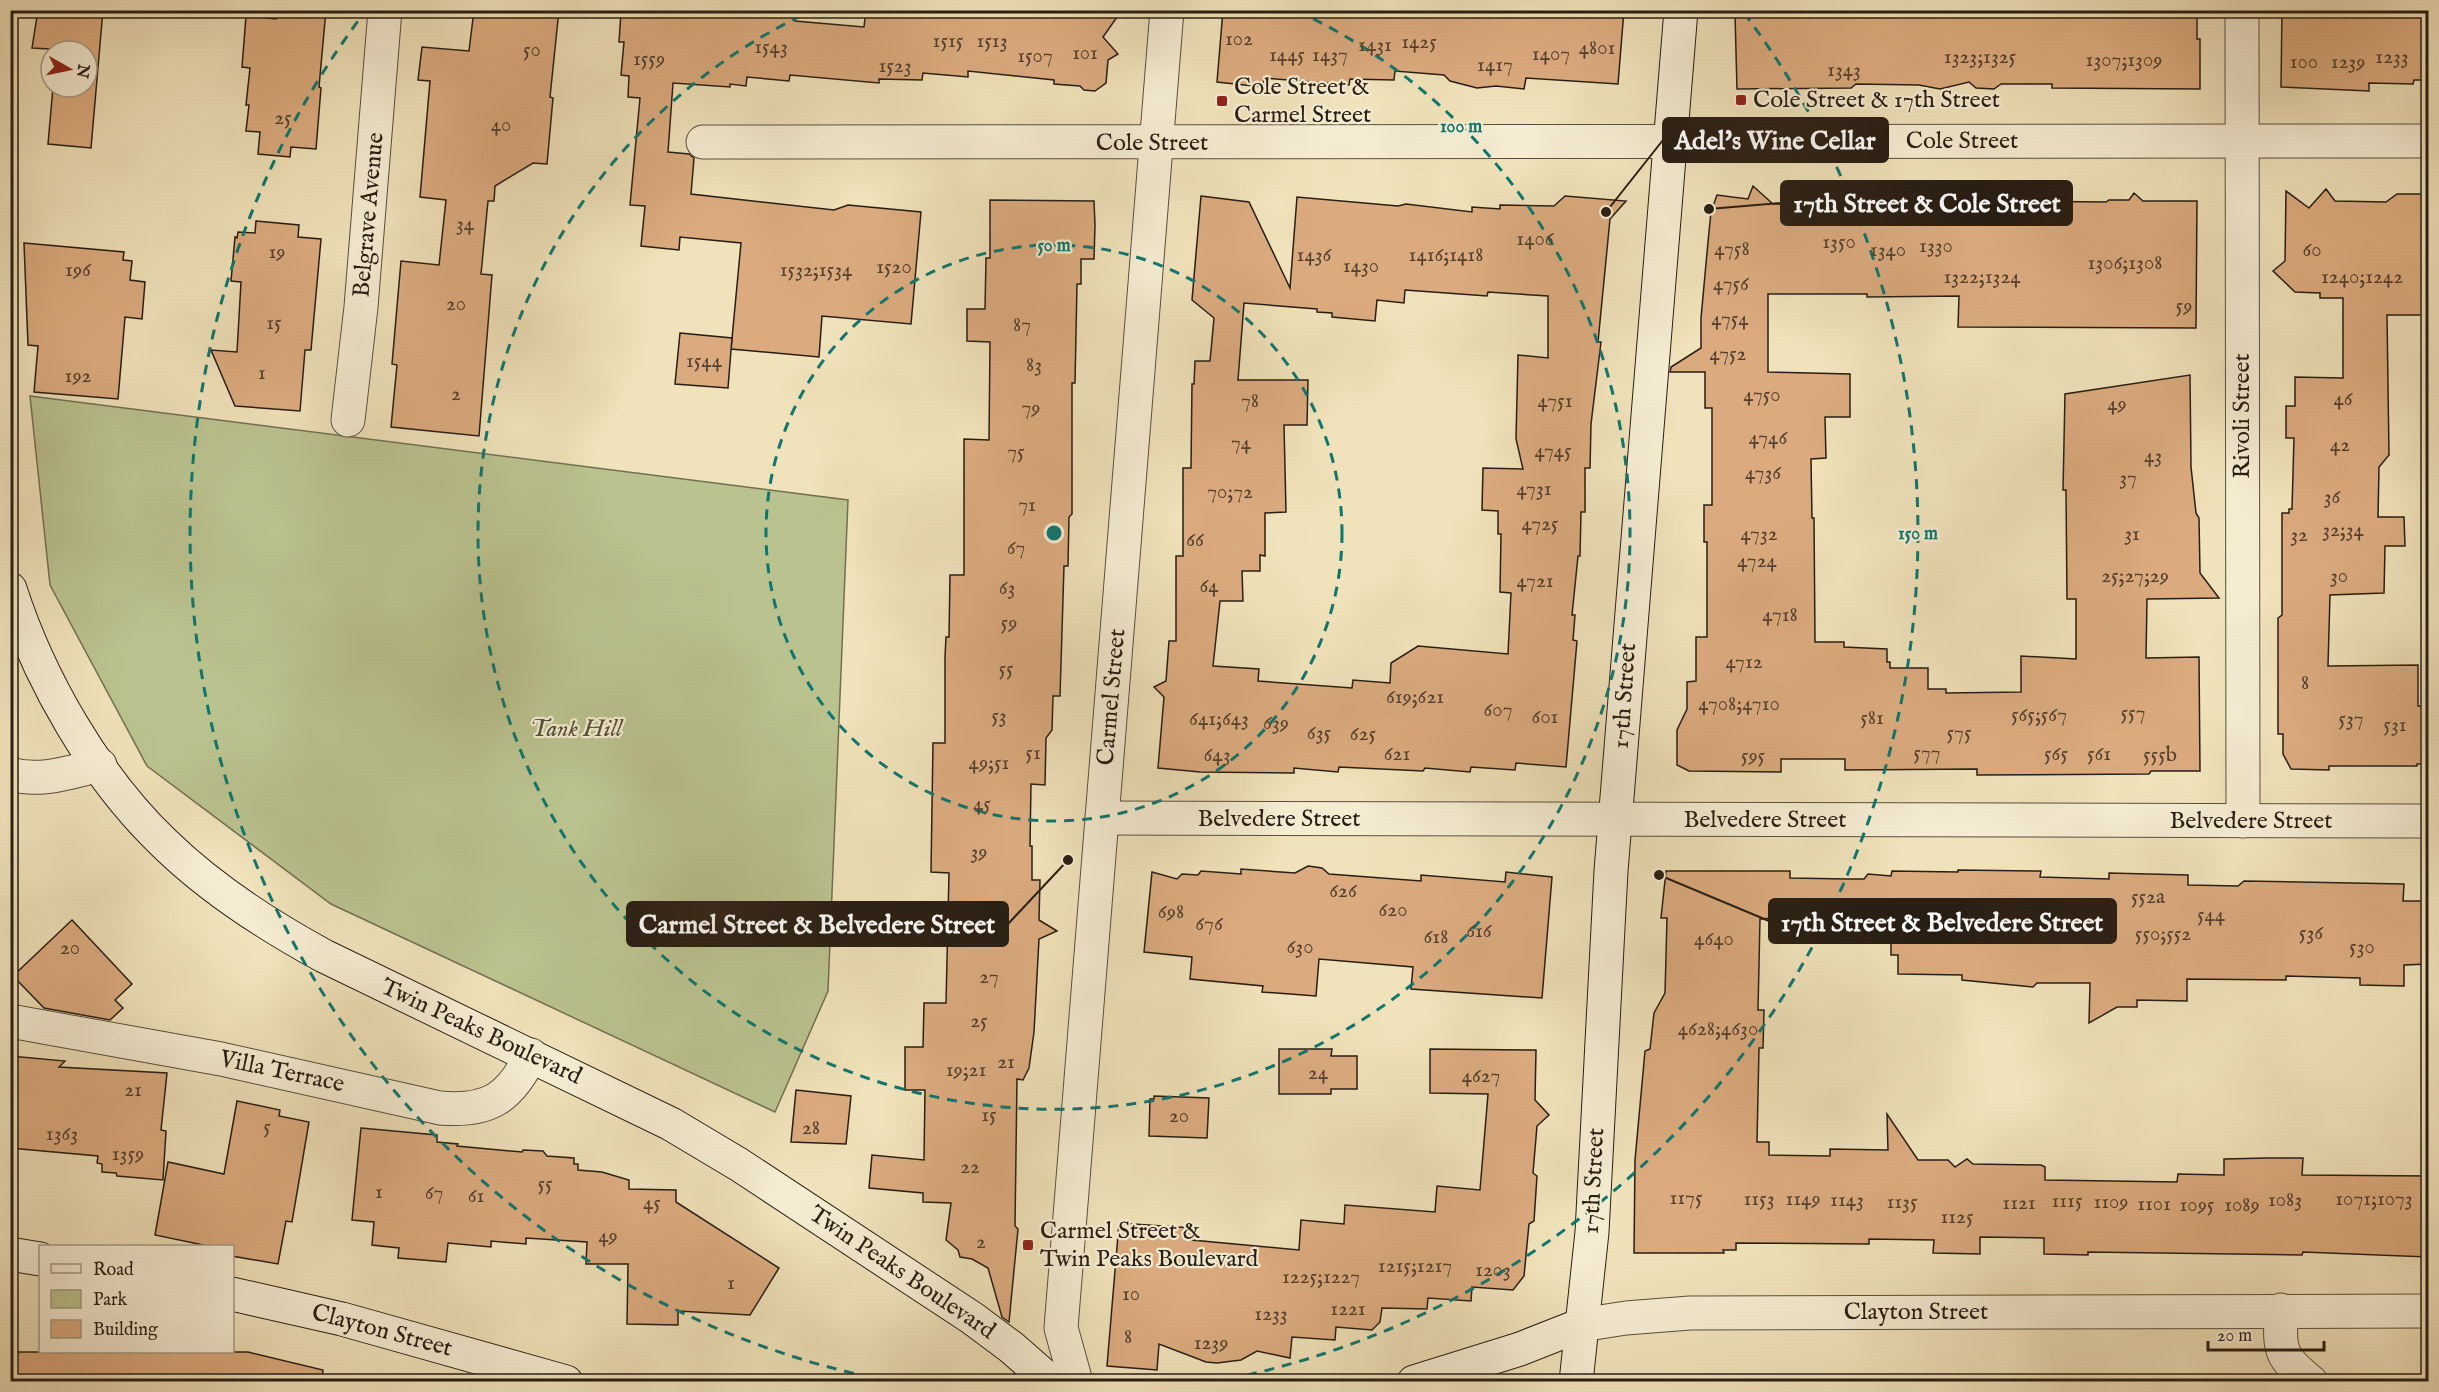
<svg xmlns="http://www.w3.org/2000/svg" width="2439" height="1392" font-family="'IM FELL English',serif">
  <rect width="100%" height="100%" fill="#f0e2ba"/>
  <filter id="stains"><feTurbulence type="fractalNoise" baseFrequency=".00333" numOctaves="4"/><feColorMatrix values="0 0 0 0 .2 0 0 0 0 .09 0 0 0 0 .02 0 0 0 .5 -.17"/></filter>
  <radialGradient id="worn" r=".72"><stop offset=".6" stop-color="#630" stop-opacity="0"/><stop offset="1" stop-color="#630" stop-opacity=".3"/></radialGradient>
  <polygon fill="#bac38f" stroke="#717052" stroke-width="1.5" points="30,396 848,500 828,991 775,1112 331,904 147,766 50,585"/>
  <g fill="#dbab7f" stroke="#281e14" stroke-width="1.5" fill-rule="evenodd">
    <polygon points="38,10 103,10 91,148 48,144 53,87 87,87 87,51 32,48"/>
    <polygon points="277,10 326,10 319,87 321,88 316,149 291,147 290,157 258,154 260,132 246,131 249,105 246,105 250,68 242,67 246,16 276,19"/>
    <polygon points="474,10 559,10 550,97 553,98 547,164 533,163 495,186 494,201 488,201 481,274 492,275 479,436 391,427 397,365 392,364 401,261 439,265 446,200 420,197 430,81 418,80 422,47 469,51"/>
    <polygon points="626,10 796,10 795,21 864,27 866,10 1122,10 1103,37 1118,54 1108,60 1106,83 1095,91 1084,90 1080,86 1054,84 1054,80 968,71 968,77 923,73 922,80 879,79 879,83 790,75 789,81 747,77 746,86 730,84 730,87 673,83 668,152 689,154 694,158 691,194 834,210 848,205 921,212 911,324 822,316 819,357 731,349 741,243 680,237 679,250 641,246 645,206 630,205 640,98 628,97 629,76 621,75 624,42 619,42 621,12 626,12"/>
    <polygon points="1223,10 1624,10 1618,84 1526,78 1524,89 1496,86 1477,88 1450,81 1444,75 1395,71 1394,80 1350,79 1349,85 1264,78 1263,87 1217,82"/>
    <polygon points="1809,10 2197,10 2197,39 2200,39 2200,89 2052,88 2052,84 2001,84 1994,89 1976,88 1969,82 1940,89 1919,85 1856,84 1851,88 1737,89 1735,15 1809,16"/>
    <polygon points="2282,10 2428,10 2428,80 2414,80 2413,84 2369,83 2369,91 2281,87"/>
    <polygon points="1753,186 1773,204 1817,204 1817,200 1882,200 1884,197 1903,197 1904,199 2006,198 2006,201 2106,202 2109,200 2129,200 2134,193 2143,201 2197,201 2196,328 1958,327 1959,296 1867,297 1867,294 1768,294 1768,372 1850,374 1850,417 1825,417 1826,458 1811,459 1812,518 1814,518 1815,642 1844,642 1844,647 1887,649 1887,662 1890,662 1890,668 1928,668 1928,689 1946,689 1946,693 2021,692 2021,656 2076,659 2076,599 2067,599 2066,490 2063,490 2065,394 2190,375 2191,467 2196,513 2199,518 2200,573 2219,598 2147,599 2146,658 2199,657 2200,771 2151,771 2149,774 1977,775 1977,769 1845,770 1845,759 1781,759 1781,772 1689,771 1677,765 1677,730 1687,709 1687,682 1696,681 1696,637 1707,637 1707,542 1704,542 1704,505 1712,505 1712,408 1705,408 1705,372 1670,372 1671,367 1701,348 1701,318 1708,242 1711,212 1717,195 1748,199"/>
    <polygon points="2326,189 2335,201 2386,202 2397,194 2428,194 2428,315 2387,315 2389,455 2379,467 2378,517 2404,517 2405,546 2385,546 2384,593 2330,595 2328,666 2418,665 2418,706 2428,706 2428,764 2417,764 2417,766 2329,766 2329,770 2291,769 2283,754 2283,734 2278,734 2278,618 2282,615 2282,513 2289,513 2289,509 2292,509 2294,438 2286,438 2286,406 2295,406 2295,377 2343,378 2343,298 2320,298 2320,293 2295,292 2273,271 2285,261 2286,191 2309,208"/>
    <path d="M1201,196l48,6 41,86 7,-91 101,9 8,-2 66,8v-5l28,2v-4l54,1 11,-10 61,5 -16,18 -12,123h3l-10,82 -1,44h-5v44h-4l-1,44h-2l-6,59h3l-2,25 4,1 -11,126 -50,-4 -1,7 -44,-3 -1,5 -45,-4 -2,3 -84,-4 -1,5 -44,-4v5l-94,-1 -42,-4 6,-71 -10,-10 12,-6 3,-40h7v-85h7v-88h8l1,-84h2l1,-23h15l4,-43 -22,-18zM1405,290l82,6 1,-4 60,4v62l-30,-3 -2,84 7,30 -40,-1 -1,42 16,1v23h3l-1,58 11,1 -3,61 -90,-8 -27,17 -1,20 -37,-3 -1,8 -94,-7 1,-12 -46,-3 7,-65h23l-1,-30h18v-16l5,1v-43l21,-1 -2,-87h23l1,-45h-70l6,-77 73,6v3l15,1v4l43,4 2,-21 27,3z"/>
    <polygon points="990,200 1094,201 1095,225 1094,259 1081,259 1081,284 1077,284 1075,383 1072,383 1072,514 1069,517 1068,566 1064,566 1060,696 1053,696 1052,730 1046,738 1045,785 1031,784 1030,846 1032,846 1032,880 1040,880 1039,920 1057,931 1039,939 1034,1032 1029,1068 1023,1080 1017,1079 1015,1226 1018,1229 1009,1322 1002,1317 988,1268 972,1259 960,1257 958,1250 946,1240 951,1203 923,1202 923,1193 869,1188 872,1155 924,1160 925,1090 905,1090 905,1047 923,1047 924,1003 946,1003 949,873 931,872 933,743 945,743 945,657 946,637 949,637 950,575 964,575 964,439 989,440 990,342 967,341 967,309 985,309 986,258 990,258"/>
    <polygon points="256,221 299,225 298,237 321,239 311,350 305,350 300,411 235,406 211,350 237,352 241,282 231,281 235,237 237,238 238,232 255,233"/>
    <polygon points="24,243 124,252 123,260 132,261 130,280 145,282 142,319 125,317 118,399 34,392 38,346 28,345"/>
    <polygon points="680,333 732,338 728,388 675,384"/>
    <polygon points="1308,866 1322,868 1329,874 1421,881 1421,875 1505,882 1506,872 1552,877 1542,998 1411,989 1413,967 1319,959 1316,996 1262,992 1263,986 1190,979 1192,957 1144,952 1152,872 1177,879 1182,874 1198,875 1201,871 1241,874 1241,869 1295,873"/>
    <polygon points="1958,870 2041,871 2040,877 2109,879 2109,873 2188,875 2188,885 2238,886 2244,881 2404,884 2403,901 2428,901 2428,964 2404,965 2404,986 2360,985 2360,978 2286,976 2286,980 2187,979 2187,1001 2137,1000 2137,1007 2117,1007 2089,1023 2090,983 2037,983 2033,987 1962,980 1962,975 1898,974 1898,955 1891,955 1891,942 1857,942 1857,919 1789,914 1790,917 1760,919 1758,1010 1764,1010 1763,1048 1759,1048 1757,1142 1769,1142 1769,1155 1830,1156 1830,1149 1888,1150 1887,1114 1918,1160 1948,1160 1955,1167 1967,1159 1973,1164 2041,1165 2045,1167 2045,1180 2177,1182 2178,1174 2224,1175 2224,1159 2268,1158 2303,1158 2302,1175 2428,1176 2428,1257 2303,1252 2302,1255 2088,1252 2088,1255 2044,1254 2044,1238 1980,1237 1980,1254 1933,1253 1934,1240 1869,1239 1869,1244 1736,1243 1736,1250 1723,1250 1724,1253 1634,1253 1635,1160 1645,1051 1650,1049 1654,1013 1665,993 1667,918 1661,918 1666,871 1790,871 1790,878 1847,879 1864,879 1868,874 1891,876 1892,871 1958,872"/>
    <polygon points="72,920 132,984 115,1000 123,1008 110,1020 44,1008 13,976"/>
    <polygon points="1279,1049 1332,1049 1331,1056 1357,1056 1357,1089 1331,1089 1331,1094 1279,1094"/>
    <polygon points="1430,1049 1536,1050 1535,1100 1549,1115 1537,1126 1533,1173 1537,1176 1534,1221 1529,1224 1524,1276 1513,1290 1472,1287 1471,1301 1428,1298 1427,1309 1382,1308 1380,1322 1372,1330 1336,1327 1335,1340 1292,1337 1290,1358 1257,1351 1241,1360 1217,1363 1206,1362 1159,1344 1157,1370 1107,1366 1119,1223 1192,1228 1192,1240 1299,1250 1301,1220 1344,1224 1345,1205 1435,1212 1437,1186 1480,1190 1488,1094 1430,1093"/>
    <polygon points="10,1056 65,1061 59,1067 167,1073 161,1130 166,1131 163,1180 117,1176 116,1173 102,1172 102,1164 97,1163 98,1156 10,1148"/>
    <polygon points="796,1090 851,1096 846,1144 791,1142"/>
    <polygon points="1154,1096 1209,1098 1207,1138 1149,1136 1150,1099 1154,1099"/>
    <polygon points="237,1101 280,1110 279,1116 309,1122 292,1222 286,1221 278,1264 232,1256 232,1246 208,1246 155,1235 168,1162 224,1174"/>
    <polygon points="361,1128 437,1135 437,1142 458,1144 457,1146 522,1152 523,1150 543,1151 547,1156 574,1158 574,1164 578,1164 578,1170 602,1172 629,1180 629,1189 676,1190 676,1202 779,1268 750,1315 678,1311 678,1325 627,1324 628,1264 586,1264 587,1242 526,1238 526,1244 491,1241 491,1247 448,1243 446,1262 398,1258 399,1248 372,1245 374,1222 352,1220"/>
    <polygon points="19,1352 248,1352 323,1370 322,1382 10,1382 10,1369"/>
  </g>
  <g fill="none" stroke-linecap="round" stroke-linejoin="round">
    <defs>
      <g id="minor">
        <polyline points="2242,10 2243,821"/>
        <polyline points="703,142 2428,141"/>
        <polyline points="348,420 361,307 385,10"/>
        <path d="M10,774c30,9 60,-2 90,-9"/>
        <polyline points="1102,818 2428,821"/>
        <path d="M10,1021l211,38 219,49c48,4 70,-9 91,-53"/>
        <polyline points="1076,1382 1061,1328 1167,10"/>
      </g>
      <g id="tertiary">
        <path d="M2281,1310c-1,41 -3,45 30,72"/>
        <polyline points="1581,1325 1626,1318 1690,1313 2428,1311"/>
      </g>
      <g id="secondary">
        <path d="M10,589c29,90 85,188 154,254 47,46 103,82 160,113l347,168 67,40 234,154 39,29 40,35"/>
        <polyline points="10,1254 40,1259"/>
        <polyline points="232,1294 342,1319 566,1382"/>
        <polyline points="1414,1382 1520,1349 1581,1325"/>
        <polyline points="1576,1382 1592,1232 1611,871 1681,10"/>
      </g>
    </defs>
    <use href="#minor" stroke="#5a4f3e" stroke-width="35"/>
    <use href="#tertiary" stroke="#5a4f3e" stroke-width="35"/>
    <use href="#secondary" stroke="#281e14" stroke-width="35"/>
    <use href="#minor" stroke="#f5ecd2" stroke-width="33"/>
    <use href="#tertiary" stroke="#f5ecd2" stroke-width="33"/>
    <use href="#secondary" stroke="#f5ecd2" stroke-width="33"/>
  </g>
  <g fill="none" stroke="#0f766e" stroke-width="3" stroke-dasharray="10 8">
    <circle cx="1054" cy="533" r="288"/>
    <path d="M1297 11A576 576 0 1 1 811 11"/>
    <path d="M889 1381A864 864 0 0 1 364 13M1744 13A864 864 0 0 1 1219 1381"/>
  </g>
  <g fill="#8f2418" stroke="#f5ecd2" stroke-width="2">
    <rect x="1735" y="94" width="12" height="12" rx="3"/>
    <rect x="1216" y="95" width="12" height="12" rx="3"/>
    <rect x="1022" y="1239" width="12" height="12" rx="3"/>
  </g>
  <g text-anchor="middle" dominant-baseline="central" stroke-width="4.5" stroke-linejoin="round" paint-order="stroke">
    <g font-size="21" fill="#55412f">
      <text x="1239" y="39">102</text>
      <text x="948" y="41">1515</text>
      <text x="992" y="41">1513</text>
      <text x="1419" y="42">1425</text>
      <text x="1375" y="45">1431</text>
      <text x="771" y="47">1543</text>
      <text x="1597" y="48">4801</text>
      <text x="532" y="50">50</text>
      <text x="1085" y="53">101</text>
      <text x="1551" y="54">1407</text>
      <text x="1287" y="55">1445</text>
      <text x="1330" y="55">1437</text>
      <text x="1035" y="56">1507</text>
      <text x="1980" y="57">1323;1325</text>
      <text x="2392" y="57">1233</text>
      <text x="649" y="59">1559</text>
      <text x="2124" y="60">1307;1309</text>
      <text x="2304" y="62">100</text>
      <text x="2348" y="62">1239</text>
      <text x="1495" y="65">1417</text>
      <text x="895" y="66">1523</text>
      <text x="1844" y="70">1343</text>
      <text x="283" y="118">25</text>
      <text x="501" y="125">40</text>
      <text x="465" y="224">34</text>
      <text x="1535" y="239">1406</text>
      <text x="1839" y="242">1350</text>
      <text x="1936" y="246">1330</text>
      <text x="1732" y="249">4758</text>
      <text x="1888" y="250">1340</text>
      <text x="2312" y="250">60</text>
      <text x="277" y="252">19</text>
      <text x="1314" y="255">1436</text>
      <text x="1446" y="255">1416;1418</text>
      <text x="2125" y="263">1306;1308</text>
      <text x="1361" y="266">1430</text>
      <text x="894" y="267">1520</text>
      <text x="78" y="270">196</text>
      <text x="816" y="270">1532;1534</text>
      <text x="1982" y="277">1322;1324</text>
      <text x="2362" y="277">1240;1242</text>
      <text x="1731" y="284">4756</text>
      <text x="456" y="304">20</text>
      <text x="2184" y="306">59</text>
      <text x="1730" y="319">4754</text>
      <text x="274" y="323">15</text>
      <text x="1022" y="325">87</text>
      <text x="1728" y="354">4752</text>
      <text x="704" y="361">1544</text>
      <text x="1034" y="365">83</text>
      <text x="262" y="373">1</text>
      <text x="78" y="376">192</text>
      <text x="456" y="394">2</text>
      <text x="1762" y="395">4750</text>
      <text x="2343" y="399">46</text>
      <text x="1250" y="401">78</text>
      <text x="1555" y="401">4751</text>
      <text x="2117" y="404">49</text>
      <text x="1031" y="408">79</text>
      <text x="1768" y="438">4746</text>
      <text x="1241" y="443">74</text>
      <text x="2340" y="445">42</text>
      <text x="1553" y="451">4745</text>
      <text x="1016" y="452">75</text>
      <text x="2153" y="456">43</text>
      <text x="1763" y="473">4736</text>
      <text x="2128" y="478">37</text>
      <text x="1534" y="489">4731</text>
      <text x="1230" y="492">70;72</text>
      <text x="2332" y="497">36</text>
      <text x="1027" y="505">71</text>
      <text x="1540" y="524">4725</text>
      <text x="2343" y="530">32;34</text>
      <text x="1759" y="534">4732</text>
      <text x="2132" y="534">31</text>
      <text x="2299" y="535">32</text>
      <text x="1195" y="540">66</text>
      <text x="1016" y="548">67</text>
      <text x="1757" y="561">4724</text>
      <text x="2135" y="576">25;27;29</text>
      <text x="2339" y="576">30</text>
      <text x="1535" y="581">4721</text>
      <text x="1209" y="586">64</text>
      <text x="1007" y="588">63</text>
      <text x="1780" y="615">4718</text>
      <text x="1009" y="623">59</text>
      <text x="1744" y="662">4712</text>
      <text x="1006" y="669">55</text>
      <text x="2305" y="683">8</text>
      <text x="1415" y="697">619;621</text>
      <text x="1739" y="704">4708;4710</text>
      <text x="1498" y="710">607</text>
      <text x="2133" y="713">557</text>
      <text x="2039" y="715">565;567</text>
      <text x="999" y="716">53</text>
      <text x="1545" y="717">601</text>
      <text x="1872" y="718">581</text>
      <text x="1219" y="719">641;643</text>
      <text x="2351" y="719">537</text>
      <text x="1276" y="723">639</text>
      <text x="2395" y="725">531</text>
      <text x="1319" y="733">635</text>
      <text x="1959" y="733">575</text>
      <text x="1363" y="734">625</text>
      <text x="1033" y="753">51</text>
      <text x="1927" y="753">577</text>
      <text x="1397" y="754">621</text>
      <text x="2056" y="754">565</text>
      <text x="2099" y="754">561</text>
      <text x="1217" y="755">643</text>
      <text x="2160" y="755">555b</text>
      <text x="1753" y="756">595</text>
      <text x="989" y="763">49;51</text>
      <text x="982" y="804">45</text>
      <text x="979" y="852">39</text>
      <text x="1343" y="891">626</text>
      <text x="2148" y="897">552a</text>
      <text x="1393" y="910">620</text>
      <text x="1171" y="912">698</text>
      <text x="2211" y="915">544</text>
      <text x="1209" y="924">676</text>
      <text x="1479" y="931">616</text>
      <text x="2311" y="933">536</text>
      <text x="2163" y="934">550;552</text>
      <text x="1436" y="937">618</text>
      <text x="1714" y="939">4640</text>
      <text x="1300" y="947">630</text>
      <text x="2362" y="947">530</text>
      <text x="70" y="948">20</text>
      <text x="989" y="977">27</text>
      <text x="979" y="1021">25</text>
      <text x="1718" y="1029">4628;4630</text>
      <text x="1006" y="1062">21</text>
      <text x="966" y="1070">19;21</text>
      <text x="1318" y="1073">24</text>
      <text x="1481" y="1076">4627</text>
      <text x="133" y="1090">21</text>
      <text x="989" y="1115">15</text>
      <text x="1179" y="1116">20</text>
      <text x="267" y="1127">5</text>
      <text x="811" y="1128">28</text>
      <text x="62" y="1134">1363</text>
      <text x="128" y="1154">1359</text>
      <text x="970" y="1167">22</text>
      <text x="545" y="1184">55</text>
      <text x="379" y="1192">1</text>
      <text x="434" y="1193">67</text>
      <text x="476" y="1196">61</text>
      <text x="1686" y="1198">1175</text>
      <text x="1759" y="1199">1153</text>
      <text x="1803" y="1199">1149</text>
      <text x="2374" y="1199">1071;1073</text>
      <text x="1847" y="1200">1143</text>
      <text x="2285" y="1200">1083</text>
      <text x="2067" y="1201">1115</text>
      <text x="1902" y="1202">1135</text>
      <text x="2111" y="1202">1109</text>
      <text x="652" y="1203">45</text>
      <text x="2019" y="1203">1121</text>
      <text x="2154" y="1204">1101</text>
      <text x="2197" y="1205">1095</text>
      <text x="2242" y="1205">1089</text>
      <text x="1957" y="1217">1125</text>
      <text x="608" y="1236">49</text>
      <text x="981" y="1242">2</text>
      <text x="1415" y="1266">1215;1217</text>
      <text x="1493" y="1270">1203</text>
      <text x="1321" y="1277">1225;1227</text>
      <text x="731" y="1283">1</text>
      <text x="1131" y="1294">10</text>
      <text x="1348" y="1309">1221</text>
      <text x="1271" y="1314">1233</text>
      <text x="1128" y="1337">8</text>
      <text x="1211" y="1343">1239</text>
    </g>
    <g font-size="24" fill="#281e14" stroke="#f5ecd2" text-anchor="start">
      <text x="1234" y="87">Cole Street &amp;<tspan x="1234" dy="28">Carmel Street</tspan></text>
      <text x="1753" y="100">Cole Street &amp; 17th Street</text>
      <text x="1040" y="1231">Carmel Street &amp;<tspan x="1040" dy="28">Twin Peaks Boulevard</tspan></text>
    </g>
    <g font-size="24" fill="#281e14" stroke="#f5ecd2">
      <text x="1962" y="141">Cole Street</text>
      <text x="1152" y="143">Cole Street</text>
      <text transform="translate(369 215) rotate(-85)">Belgrave Avenue</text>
      <text transform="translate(2242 416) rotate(-90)">Rivoli Street</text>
      <text transform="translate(1625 696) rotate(-86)">17th Street</text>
      <text transform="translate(1112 697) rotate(-85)">Carmel Street</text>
      <text x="1279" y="819">Belvedere Street</text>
      <text x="1765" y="820">Belvedere Street</text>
      <text x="2251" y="821">Belvedere Street</text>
      <text transform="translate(481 1032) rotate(25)">Twin Peaks Boulevard</text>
      <text transform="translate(282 1072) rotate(12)">Villa Terrace</text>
      <text transform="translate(1594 1181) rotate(-87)">17th Street</text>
      <text transform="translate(902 1273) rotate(34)">Twin Peaks Boulevard</text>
      <text x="1916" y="1312">Clayton Street</text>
      <text transform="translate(382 1331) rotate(15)">Clayton Street</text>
    </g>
    <g font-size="24" font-style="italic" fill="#545039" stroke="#f5ecd2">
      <text x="576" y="729">Tank Hill</text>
    </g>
  </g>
  <circle cx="1054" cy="533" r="9" fill="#0f766e" stroke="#f5ecd2" stroke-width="3"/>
  <g font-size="18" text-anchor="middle" font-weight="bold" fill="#0f766e" stroke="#f5ecd2" stroke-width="4.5" stroke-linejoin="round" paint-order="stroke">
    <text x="1461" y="132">100 m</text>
    <text x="1054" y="251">50 m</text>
    <text x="1918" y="539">150 m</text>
  </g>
  <path fill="none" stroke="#281e14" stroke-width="2" d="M1606 212L1663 140M1709 209L1781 203M1659 875L1769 921M1068 860L1008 924"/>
  <g fill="#281e14" stroke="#f5ecd2" stroke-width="2">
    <circle cx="1606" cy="212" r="6"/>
    <circle cx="1709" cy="209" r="6"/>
    <circle cx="1659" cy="875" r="6"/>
    <circle cx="1068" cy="860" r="6"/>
  </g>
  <g fill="#281e14" stroke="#281e14" stroke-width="2">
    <rect x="1663" y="118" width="225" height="44" rx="6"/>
    <rect x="1781" y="181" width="291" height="44" rx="6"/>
    <rect x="1769" y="899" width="347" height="44" rx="6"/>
    <rect x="627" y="902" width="381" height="44" rx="6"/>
  </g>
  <g font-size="26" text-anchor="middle" font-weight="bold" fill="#fff">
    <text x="1775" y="149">Adel's Wine Cellar</text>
    <text x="1927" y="212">17th Street &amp; Cole Street</text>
    <text x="1942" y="931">17th Street &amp; Belvedere Street</text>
    <text x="817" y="933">Carmel Street &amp; Belvedere Street</text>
  </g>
  <rect width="2439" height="1392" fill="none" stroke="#f0e2ba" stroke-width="36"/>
  <rect x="12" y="12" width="2415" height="1368" fill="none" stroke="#281e14" stroke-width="3"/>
  <rect x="18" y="18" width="2403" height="1356" fill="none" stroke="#281e14" stroke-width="1.5"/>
  <rect x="39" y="1245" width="195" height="108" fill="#f5ecd2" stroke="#a39a86" stroke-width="1.5"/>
  <rect x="51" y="1264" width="30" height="9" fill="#f5ecd2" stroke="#a39a86" stroke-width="1.5"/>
  <text x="93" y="1275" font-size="18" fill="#281e14">Road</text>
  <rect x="51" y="1290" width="30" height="18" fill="#bac38f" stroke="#a39a86" stroke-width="1.5"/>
  <text x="93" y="1305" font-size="18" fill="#281e14">Park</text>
  <rect x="51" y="1320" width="30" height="18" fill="#dbab7f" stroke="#a39a86" stroke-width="1.5"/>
  <text x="93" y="1335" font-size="18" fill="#281e14">Building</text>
  <g transform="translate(69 69) rotate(99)"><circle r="28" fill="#f5ecd2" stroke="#a39a86" stroke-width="1.5"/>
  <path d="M0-4.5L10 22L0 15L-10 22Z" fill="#8f2418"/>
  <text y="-9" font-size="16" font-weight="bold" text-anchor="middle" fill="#281e14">N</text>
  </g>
  <path d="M2208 1341v9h116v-9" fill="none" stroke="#281e14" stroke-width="3"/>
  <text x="2217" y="1341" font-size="18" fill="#281e14" stroke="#f5ecd2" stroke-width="4.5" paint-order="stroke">20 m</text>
  <rect width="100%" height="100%" filter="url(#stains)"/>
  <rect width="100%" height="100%" fill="url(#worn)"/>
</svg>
